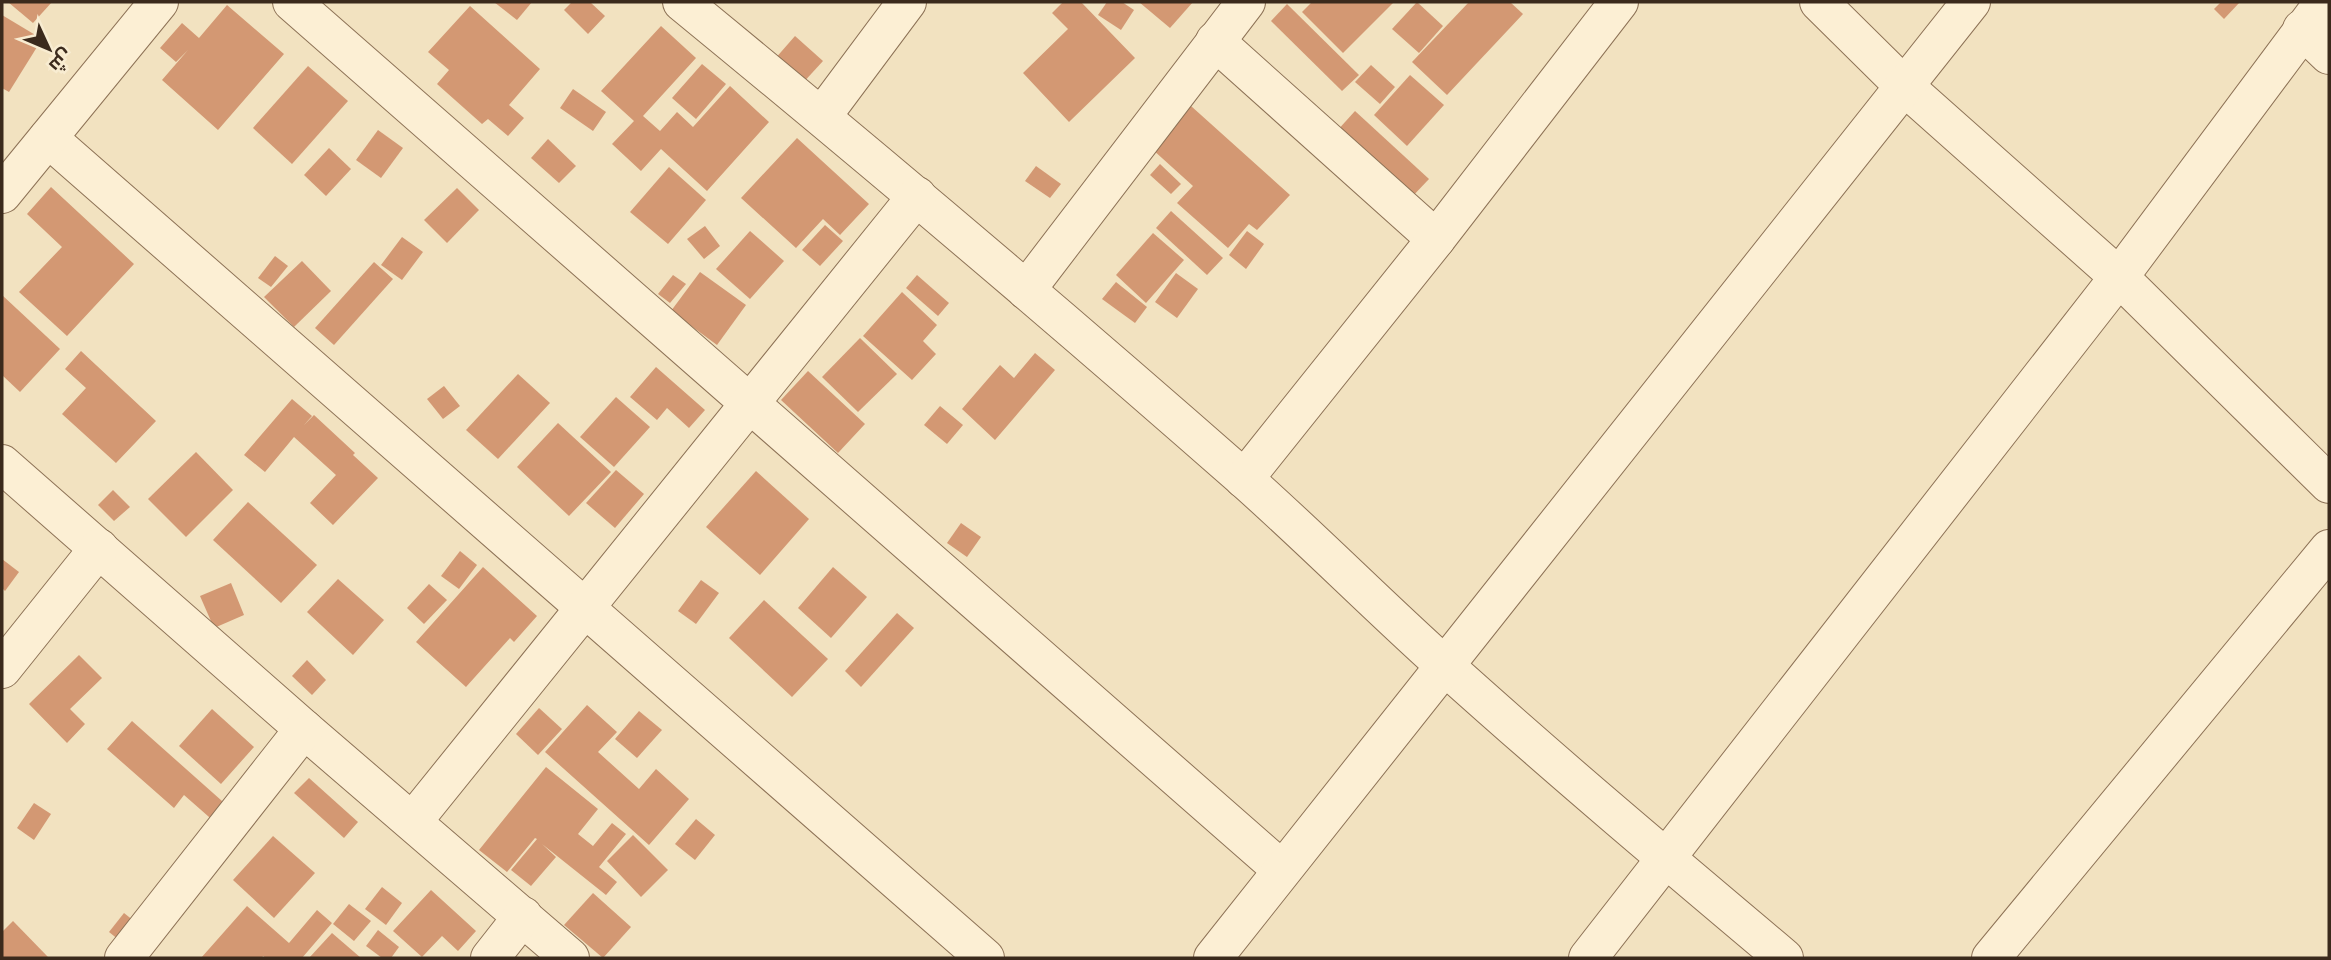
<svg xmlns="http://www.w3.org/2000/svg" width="2331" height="960" font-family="Literata,Cairo,serif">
  <rect width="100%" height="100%" fill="#f2e2c0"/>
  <g fill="#d39873">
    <polygon points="8,2 52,2 33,23"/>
    <polygon points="494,2 532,2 517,20"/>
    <polygon points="572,2 590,2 605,16 588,34 564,10"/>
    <polygon points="1063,2 1081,2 1135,58 1069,122 1023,73 1068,29 1052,13"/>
    <polygon points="1107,2 1122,2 1134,10 1121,30 1098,15"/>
    <polygon points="1139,2 1193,2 1170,28"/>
    <polygon points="1312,2 1394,2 1343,53 1302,12"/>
    <polygon points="1417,2 1443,26 1419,53 1392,29"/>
    <polygon points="1469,2 1510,2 1523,14 1447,95 1412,62"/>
    <polygon points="2221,2 2240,2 2224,19 2214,9"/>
    <polygon points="1287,4 1359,75 1342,91 1271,21"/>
    <polygon points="227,5 284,54 218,130 162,80 188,50 176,62 160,48 182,23 199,38"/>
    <polygon points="470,6 540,69 509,105 524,118 508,136 488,119 482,124 437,84 449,70 428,52"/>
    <polygon points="2,15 42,39 9,92 2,88"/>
    <polygon points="661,26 696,58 643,116 660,131 677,112 693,127 730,86 769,122 707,191 661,149 641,171 612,144 634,121 601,91"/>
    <polygon points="795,36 823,61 801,85 774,60"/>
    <polygon points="702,64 726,84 696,119 672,98"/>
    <polygon points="1371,65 1395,87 1380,104 1355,82"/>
    <polygon points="308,66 348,101 292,164 253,128"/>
    <polygon points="1410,75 1444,105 1407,146 1374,115"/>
    <polygon points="573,89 606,112 593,131 560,108"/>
    <polygon points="1191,106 1290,195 1257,230 1249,224 1228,248 1177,203 1193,186 1152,149"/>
    <polygon points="1355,111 1429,179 1409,200 1336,132"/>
    <polygon points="378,130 403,148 381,178 356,160"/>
    <polygon points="797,138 869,204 840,235 823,219 796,248 741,198"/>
    <polygon points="548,139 576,166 559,183 531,158"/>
    <polygon points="329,148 351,169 326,196 304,175"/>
    <polygon points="1160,164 1181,184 1171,194 1150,175"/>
    <polygon points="1036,166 1061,184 1050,198 1025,181"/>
    <polygon points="669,167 706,200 668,244 630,212"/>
    <polygon points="51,187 134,264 67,336 19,292 62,247 27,214"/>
    <polygon points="457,188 479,210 447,243 424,220"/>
    <polygon points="1171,211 1223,258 1207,275 1156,228"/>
    <polygon points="825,225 843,241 820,266 802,250"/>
    <polygon points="705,226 720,246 704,259 687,239"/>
    <polygon points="750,231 784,261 750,299 716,269"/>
    <polygon points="1247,231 1264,244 1246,269 1229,255"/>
    <polygon points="1153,233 1184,260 1146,303 1116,275"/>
    <polygon points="402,237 423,252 402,280 381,265"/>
    <polygon points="275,256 288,266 271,287 258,278"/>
    <polygon points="302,261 331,291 294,327 264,297"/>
    <polygon points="374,262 393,279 334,345 315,328"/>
    <polygon points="700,272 746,305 717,345 671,311"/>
    <polygon points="1176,273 1198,289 1177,318 1155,302"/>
    <polygon points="673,275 686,284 670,303 658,294"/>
    <polygon points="917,275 949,303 938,316 906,288"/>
    <polygon points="1116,282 1147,307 1135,323 1102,299"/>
    <polygon points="902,292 937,325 923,341 936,354 912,380 863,336"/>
    <polygon points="2,295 60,349 20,392 2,375"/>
    <polygon points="860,338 897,374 858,412 822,377"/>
    <polygon points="81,351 156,421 116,463 62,414 86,388 65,369"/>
    <polygon points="1035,353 1055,370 995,440 962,409 1000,365 1014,378"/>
    <polygon points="656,367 705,410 689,428 667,408 657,420 630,397"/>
    <polygon points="808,371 865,424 838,453 781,400"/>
    <polygon points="518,374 550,403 498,459 466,430"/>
    <polygon points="444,386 460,406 443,419 427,399"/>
    <polygon points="616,397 650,427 614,467 580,437"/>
    <polygon points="292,399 312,416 304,425 314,415 355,453 353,455 378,478 333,525 310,503 336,475 294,437 265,472 244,455"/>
    <polygon points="940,406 963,425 947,444 924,425"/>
    <polygon points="558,423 611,472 569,516 517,467"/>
    <polygon points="196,452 233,490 186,537 148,499"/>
    <polygon points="616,470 644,494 615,528 586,503"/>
    <polygon points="756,471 809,519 760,575 706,527"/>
    <polygon points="113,490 130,507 114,521 98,505"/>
    <polygon points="248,502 317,565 281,603 213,540"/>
    <polygon points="961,523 981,537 967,557 947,543"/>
    <polygon points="460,551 477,565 459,589 441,576"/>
    <polygon points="2,559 19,572 5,591 2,588"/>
    <polygon points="483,567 537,616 514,642 510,638 466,687 416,642"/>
    <polygon points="833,567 867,597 831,638 798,608"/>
    <polygon points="338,579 384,620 353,655 307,612"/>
    <polygon points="701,580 719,593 696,624 678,611"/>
    <polygon points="231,583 244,615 214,628 200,596"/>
    <polygon points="429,584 447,600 424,624 407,608"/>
    <polygon points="764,600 828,659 792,697 729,638"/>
    <polygon points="897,613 914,628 861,687 845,671"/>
    <polygon points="79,655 102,678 70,709 85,724 67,743 29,704"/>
    <polygon points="307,660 326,680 312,695 292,676"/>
    <polygon points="587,705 617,732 598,752 639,789 656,769 689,799 649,845 545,752"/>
    <polygon points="539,708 562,729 538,755 516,734"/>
    <polygon points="212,709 254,747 221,784 179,746"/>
    <polygon points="639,711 662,730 637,758 615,739"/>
    <polygon points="132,721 231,809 217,824 184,795 174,808 107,749"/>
    <polygon points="546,767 598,809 578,834 593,846 612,823 626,834 599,867 617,882 606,895 542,844 556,857 531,886 511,870 537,839 535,838 507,872 479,850"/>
    <polygon points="309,778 358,822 344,838 294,793"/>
    <polygon points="34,803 51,814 34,840 17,828"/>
    <polygon points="696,819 715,835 695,860 675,844"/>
    <polygon points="633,835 668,870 641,897 607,861"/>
    <polygon points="273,836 315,873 274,918 233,880"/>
    <polygon points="382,887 402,903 386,925 365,909"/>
    <polygon points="431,890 476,931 458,951 442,936 422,957 393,931"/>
    <polygon points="593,893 631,927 603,958 564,925"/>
    <polygon points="349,904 371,921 354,941 333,924"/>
    <polygon points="247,906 289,943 317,910 332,923 302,958 266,958 263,956 262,958 201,958"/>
    <polygon points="124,913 139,925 124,944 109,932"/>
    <polygon points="13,921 48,957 47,958 2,958 2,932"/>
    <polygon points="378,930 399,947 391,958 382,958 366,946"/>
    <polygon points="332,933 361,958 309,958"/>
  </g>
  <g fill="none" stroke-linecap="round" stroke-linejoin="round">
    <defs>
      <g id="minor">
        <polyline points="292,2 1282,870"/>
        <path d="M682,2c189,155 376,313 559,474 70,62 135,128 204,190 111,100 225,196 339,292"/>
        <polyline points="1819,2 1904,86 2119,277 2329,484"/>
        <polyline points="2302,29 2329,55"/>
        <polyline points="1215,41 1436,239"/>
        <polyline points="822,116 907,2"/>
        <polyline points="48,138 985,958"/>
        <polyline points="2,194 159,2"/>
        <polyline points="1026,290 1246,2"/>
        <polyline points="2,464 304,729 570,958"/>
        <polyline points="1244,479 1436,239 1619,2"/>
        <polyline points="2,669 99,548"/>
        <polyline points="413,821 917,196"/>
        <polyline points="124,958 304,729"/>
        <polyline points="490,958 523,916"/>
        <polyline points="1213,958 1971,2"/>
        <polyline points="1588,958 2119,277 2324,2"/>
        <polyline points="1991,958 2329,549"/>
      </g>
    </defs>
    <use href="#minor" stroke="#8d7256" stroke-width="40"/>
    <use href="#minor" stroke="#fcefd4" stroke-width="38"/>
  </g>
  <rect width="2331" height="960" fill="none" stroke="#3b2a1c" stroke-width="7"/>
  <g transform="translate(49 49) rotate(134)" stroke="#f8ecd1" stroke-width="5" paint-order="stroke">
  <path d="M0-5L12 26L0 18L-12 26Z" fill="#3b2a1c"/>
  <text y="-10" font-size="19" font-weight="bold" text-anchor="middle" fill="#3b2a1c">ش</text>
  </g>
</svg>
